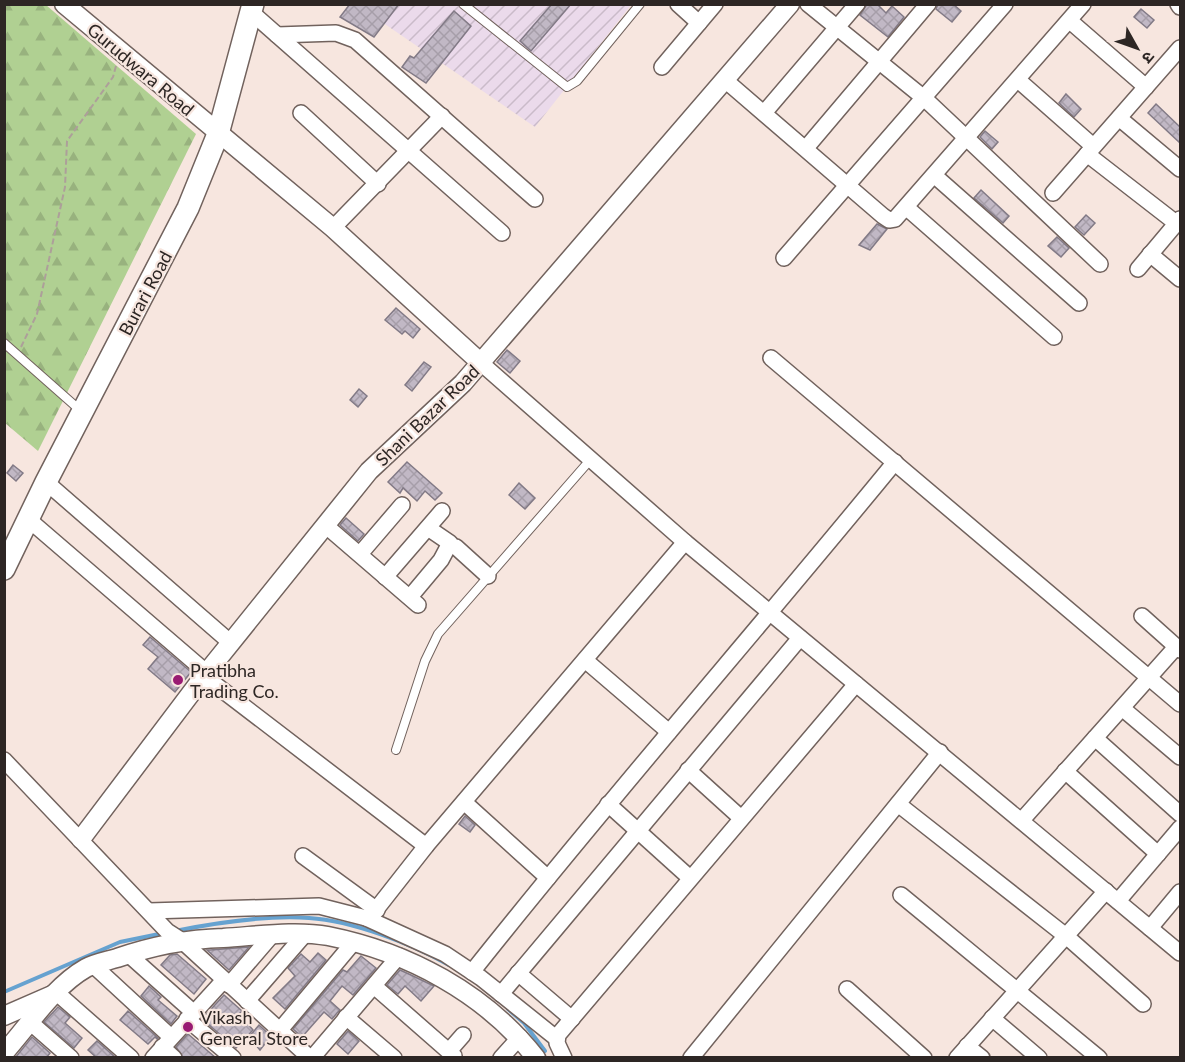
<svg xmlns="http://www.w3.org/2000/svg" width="1185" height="1062" font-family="Lato,'Noto Sans Devanagari',sans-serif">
  <defs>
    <pattern id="industrial-furrows" width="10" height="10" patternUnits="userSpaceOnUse" patternTransform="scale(1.5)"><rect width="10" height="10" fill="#ebdaeb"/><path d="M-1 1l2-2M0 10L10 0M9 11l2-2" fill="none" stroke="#cabbc9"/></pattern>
    <pattern id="forest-firs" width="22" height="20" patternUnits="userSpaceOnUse" patternTransform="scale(1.5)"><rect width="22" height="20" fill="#b0d092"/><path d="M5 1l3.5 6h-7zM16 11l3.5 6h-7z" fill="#98b27e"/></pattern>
    <pattern id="building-cross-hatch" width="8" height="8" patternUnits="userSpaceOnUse" patternTransform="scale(1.5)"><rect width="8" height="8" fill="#c1b8c5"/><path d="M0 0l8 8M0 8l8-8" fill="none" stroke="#a69ea9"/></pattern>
  </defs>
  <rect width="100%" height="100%" fill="#f7e6df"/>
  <polygon fill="url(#industrial-furrows)" points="357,5 631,5 535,127"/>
  <polygon fill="url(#forest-firs)" points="5,5 46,5 196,134 38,451 5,423"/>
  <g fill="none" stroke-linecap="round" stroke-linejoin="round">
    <g stroke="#66a2d0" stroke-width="4">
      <path d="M175,931c40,-8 93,-16 134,-13 44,3 101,25 140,47"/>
      <polyline points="4,992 120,942 164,933"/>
      <polyline points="508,1009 524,1023 545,1051"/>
    </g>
  </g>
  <g fill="url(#building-cross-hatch)" stroke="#827a86" stroke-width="1.5">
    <polygon points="350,4 399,4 374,37 340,17"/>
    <polygon points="552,4 571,4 531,51 520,41"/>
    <polygon points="867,4 877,4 886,13 892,6 904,17 888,37 860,15"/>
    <polygon points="938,4 953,4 961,11 952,22 936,9"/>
    <polygon points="1141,9 1154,20 1147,28 1134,17"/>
    <polygon points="454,11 471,26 426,83 402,67 410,56 414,58"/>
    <polygon points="1066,94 1081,109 1074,117 1059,103"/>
    <polygon points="1156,104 1180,127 1180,143 1148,113"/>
    <polygon points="985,131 998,142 992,149 980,137"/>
    <polygon points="981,190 1009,216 1003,223 974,198"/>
    <polygon points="1086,215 1095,223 1084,235 1075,227"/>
    <polygon points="877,224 887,229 870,250 859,245"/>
    <polygon points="1057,237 1069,248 1061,257 1048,246"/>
    <polygon points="396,308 420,329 413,338 405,331 402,334 385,320"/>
    <polygon points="507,350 520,361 510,373 497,362"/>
    <polygon points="424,362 431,367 412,391 405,385"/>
    <polygon points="359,389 367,396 358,407 350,400"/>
    <polygon points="407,462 442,493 435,500 425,491 417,501 403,488 400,493 388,482"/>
    <polygon points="13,465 23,473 16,481 7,473"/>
    <polygon points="519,483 535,498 525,509 509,495"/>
    <polygon points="346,518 364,534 358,541 340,525"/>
    <polygon points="150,637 191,672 175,692 148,669 158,657 143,645"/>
    <polygon points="465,816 475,825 470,832 459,824"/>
    <polygon points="249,947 229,970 207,950 210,950"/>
    <polygon points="318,953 326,960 285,1009 273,998 295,976 288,968 301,954 310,962"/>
    <polygon points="177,954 206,979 194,994 161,965 170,955"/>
    <polygon points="361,956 376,968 353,995 342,986 330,1001 340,1010 337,1013 332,1019 324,1012 302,1037 293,1029 343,970 347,972"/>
    <polygon points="400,970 411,975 434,986 421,1001 405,986 398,994 387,985"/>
    <polygon points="149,986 161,997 158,1000 177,1016 171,1024 141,996"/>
    <polygon points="224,995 242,1011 239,1014 253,1030 236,1048 202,1019"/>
    <polygon points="58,1007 70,1017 65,1023 82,1038 74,1048 44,1022"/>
    <polygon points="128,1011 158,1038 157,1039 155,1037 148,1044 120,1020"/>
    <polygon points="259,1025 271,1036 260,1050 249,1037"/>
    <polygon points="348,1031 359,1041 348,1054 337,1044"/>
    <polygon points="188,1034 216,1058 183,1058 176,1047"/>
    <polygon points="32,1037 50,1053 46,1058 15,1058"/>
    <polygon points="97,1041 116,1058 97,1058 88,1050"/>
  </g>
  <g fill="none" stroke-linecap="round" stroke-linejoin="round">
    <defs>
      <g id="service">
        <polyline points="463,4 567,87 577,81 640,4"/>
        <polyline points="4,343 81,411"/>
        <polyline points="396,750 425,661 438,634 591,459"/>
      </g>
      <g id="minor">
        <polyline points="678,4 699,23"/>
        <polyline points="808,4 924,98 1100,264"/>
        <polyline points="1178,4 1180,7"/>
        <polyline points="251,12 502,233"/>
        <polyline points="1070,21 1146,87"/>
        <polyline points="277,35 336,33 355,40 535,199"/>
        <polyline points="662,67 715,4"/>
        <polyline points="725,80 883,216 889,220 895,219 1083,4"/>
        <polyline points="1018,80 1093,146"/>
        <polyline points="301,113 378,184"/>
        <polyline points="764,113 857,4"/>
        <polyline points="1119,118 1180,169"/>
        <polyline points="806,148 928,4"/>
        <polyline points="1087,154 1176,223"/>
        <polyline points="935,176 1079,303"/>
        <polyline points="1053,193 1180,48"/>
        <polyline points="907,208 1054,337"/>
        <polyline points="333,228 442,116"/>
        <polyline points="1150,254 1180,279"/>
        <polyline points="784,258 1005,4"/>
        <polyline points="1138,269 1180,219"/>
        <polyline points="771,358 1180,704"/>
        <polyline points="481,363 685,542 1180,953"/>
        <polyline points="46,482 231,643"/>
        <polyline points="28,519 207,673"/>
        <polyline points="325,525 418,605"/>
        <polyline points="456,547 488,576"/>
        <polyline points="360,554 402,505"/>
        <polyline points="385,577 442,511"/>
        <polyline points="410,597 441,560 450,543 428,528"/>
        <polyline points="1142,616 1180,650"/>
        <polyline points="585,660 669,732"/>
        <polyline points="204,676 426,846"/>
        <polyline points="1122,708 1180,757"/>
        <polyline points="1095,738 1180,814"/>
        <polyline points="4,760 167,931 181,940 310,1058"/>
        <polyline points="688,770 741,818"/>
        <polyline points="1065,771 1158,854"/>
        <polyline points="464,802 548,878"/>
        <polyline points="608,804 690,878"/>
        <polyline points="898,804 1066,936 1143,1004"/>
        <polyline points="1022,820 1176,647"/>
        <polyline points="303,856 377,910"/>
        <polyline points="901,895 1099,1058"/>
        <polyline points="1118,901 1180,828"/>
        <polyline points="149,911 319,906 366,918 371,916 426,846 685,542"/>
        <polyline points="366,918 445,954 481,978 556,1038"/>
        <polyline points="1150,928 1180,892"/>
        <polyline points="128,954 193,1012"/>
        <polyline points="93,965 171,1037"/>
        <path d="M472,972c137,-173 283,-339 423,-510"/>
        <polyline points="518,973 572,1019"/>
        <polyline points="229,985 272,935"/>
        <polyline points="374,986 454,1056"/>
        <polyline points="847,989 924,1058"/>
        <polyline points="57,993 131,1058"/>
        <polyline points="501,994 800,638"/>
        <polyline points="247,1001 305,934"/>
        <polyline points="346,1017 394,1058"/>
        <polyline points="992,1018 1039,1058"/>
        <polyline points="187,1019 233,1058"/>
        <polyline points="31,1023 71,1058"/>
        <polyline points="280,1030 353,943"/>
        <polyline points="967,1046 982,1058"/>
        <polyline points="162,1047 174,1058"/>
        <polyline points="449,1051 463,1035"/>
        <polyline points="153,1058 224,980"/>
        <polyline points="312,1058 399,956"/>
        <polyline points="501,1058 520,1037"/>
        <polyline points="564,1058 557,1043 558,1035 856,684"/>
        <polyline points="691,1058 940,752"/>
        <polyline points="957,1058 1106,891"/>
      </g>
      <g id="tertiary">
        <polyline points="64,4 333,228 481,363"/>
        <polyline points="81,839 204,676 369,471 463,383 790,4"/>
        <polyline points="4,1016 52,995"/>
        <path d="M4,1053c25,-28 50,-67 82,-85 9,-5 21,-7 31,-10 35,-12 69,-19 106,-20 34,-2 72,-8 105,-2 80,16 157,57 208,122"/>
      </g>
      <polyline id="secondary" points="4,569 46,482 188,208 218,134 253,4"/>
    </defs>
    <use href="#service" stroke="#71625d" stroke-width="10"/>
    <use href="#minor" stroke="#71625d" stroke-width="18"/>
    <use href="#tertiary" stroke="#71625d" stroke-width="21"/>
    <use href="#secondary" stroke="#71625d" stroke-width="24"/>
    <polyline stroke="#ad9f9a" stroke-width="2" stroke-dasharray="6 3" stroke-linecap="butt" points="21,347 37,314 65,187 67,141 113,77 116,66"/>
    <use href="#service" stroke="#fff" stroke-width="8"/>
    <use href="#minor" stroke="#fff" stroke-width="15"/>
    <use href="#tertiary" stroke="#fff" stroke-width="18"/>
    <use href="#secondary" stroke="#fff" stroke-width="21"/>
  </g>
  <g fill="#991b72" stroke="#f7e6df" stroke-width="2">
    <circle cx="178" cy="680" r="6"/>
    <circle cx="188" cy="1027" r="6"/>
  </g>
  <g text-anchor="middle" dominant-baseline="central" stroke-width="4.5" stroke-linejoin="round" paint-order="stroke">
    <g font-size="18" fill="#2d2624" stroke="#f7e6df">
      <text transform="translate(141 69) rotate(40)">Gurudwara Road</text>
      <text transform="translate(145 293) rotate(-62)">Burari Road</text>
      <text transform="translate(427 415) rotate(-44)">Shani Bazar Road</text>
    </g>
    <g font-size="18" fill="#2d2624" stroke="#f7e6df" text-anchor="start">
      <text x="190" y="670">Pratibha<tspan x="190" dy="21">Trading Co.</tspan></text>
      <text x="200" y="1017">Vikash<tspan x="200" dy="21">General Store</tspan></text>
    </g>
  </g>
  <rect width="1185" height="1062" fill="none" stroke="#2d2624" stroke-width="12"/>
  <g transform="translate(1137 48) rotate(130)" stroke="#f7e6df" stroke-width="4.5" paint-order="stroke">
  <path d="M0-4.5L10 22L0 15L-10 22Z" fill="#2d2624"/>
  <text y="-9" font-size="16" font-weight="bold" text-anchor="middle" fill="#2d2624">उ</text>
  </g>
</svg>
